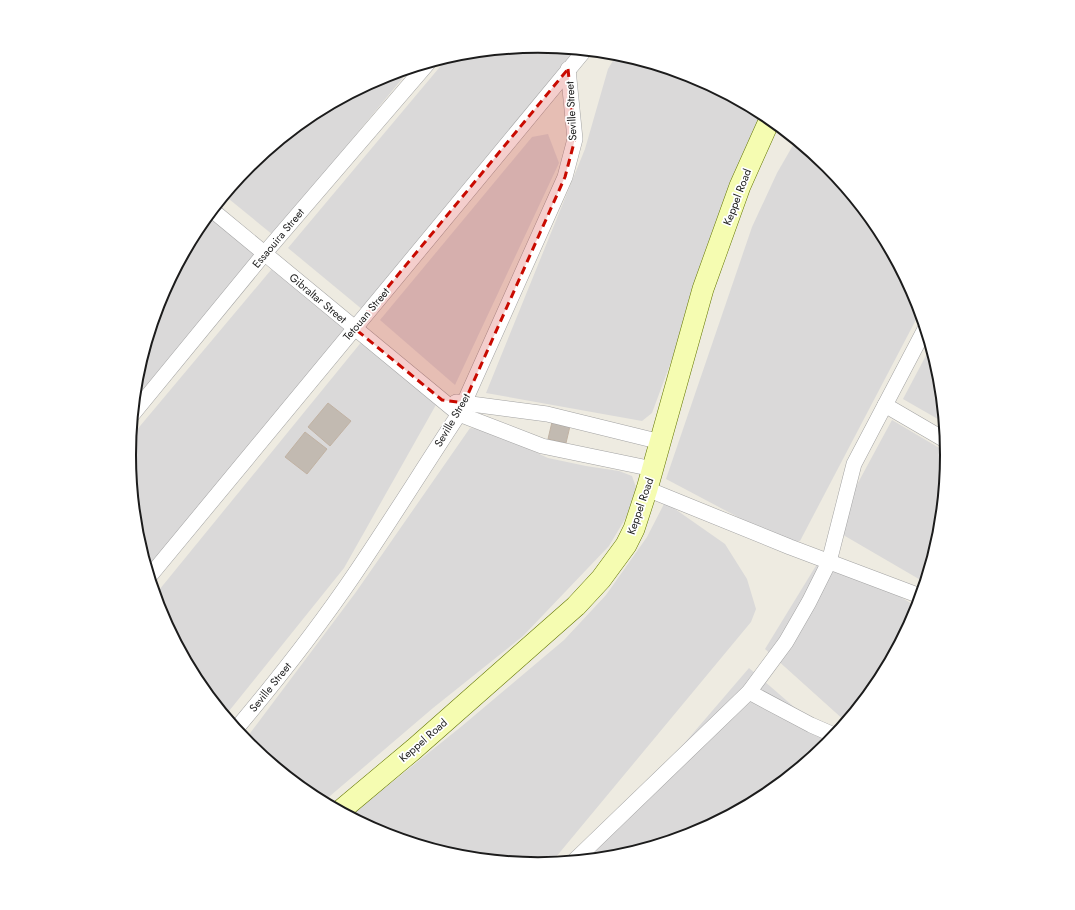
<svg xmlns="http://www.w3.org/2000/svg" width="1075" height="910" font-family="Jost,sans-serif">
  <rect width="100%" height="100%" fill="#eeebe1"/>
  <g fill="#dad9d9">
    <polygon points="538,46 576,50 363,310 288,248 449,56 458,54"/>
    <polygon points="617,54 694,77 765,115 695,297 652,413 642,421 486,393 585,149 608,69"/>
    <polygon points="411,68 273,235 224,195 248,166 310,115 381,77"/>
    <polygon points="548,134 559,163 455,385 380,320 532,137"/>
    <polygon points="796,140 827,166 878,228 915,299 920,312 800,541 785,542 666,479 752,227 777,173"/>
    <polygon points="210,212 261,254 133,409 136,375 160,298 198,228"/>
    <polygon points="276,264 350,326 148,573 136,535 129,455 130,438"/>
    <polygon points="363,340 437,403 344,568 225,716 197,682 160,611 155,595"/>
    <polygon points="930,348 939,375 943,422 903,399"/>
    <polygon points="892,420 946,452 939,535 924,582 833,529"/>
    <polygon points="470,428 488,430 548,458 586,466 619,471 632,476 637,490 634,504 609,546 523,636 433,708 323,802 310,795 245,740 356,592"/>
    <polygon points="665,502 725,544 747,579 756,609 751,622 551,863 537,864 457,856 381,833 350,816 462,726 564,640 606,595 647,537"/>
    <polygon points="825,551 917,607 877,682 845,721 765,649"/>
    <polygon points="749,668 831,739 827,744 765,795 694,833 617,856 585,859"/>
  </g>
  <g fill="#c2bab1" stroke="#c1b2a3">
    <polygon points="328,403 351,421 330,446 308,427"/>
    <polygon points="552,422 570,426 566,443 548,439"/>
    <polygon points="305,432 327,449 307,474 285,457"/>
  </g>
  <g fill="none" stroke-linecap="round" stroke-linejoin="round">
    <defs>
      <g id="street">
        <polyline points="212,210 459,414 542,446 653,469"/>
        <polyline points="456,402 547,414 661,442"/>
        <polyline points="885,405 945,440"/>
        <polyline points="132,415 264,254 428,63"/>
        <polyline points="647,489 790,547 920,596"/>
        <polyline points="149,577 584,51"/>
        <polyline points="749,692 811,725 834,735"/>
        <path d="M236,729c42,-50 82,-101 118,-154 36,-53 70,-108 105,-161l5,-11 101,-226 10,-38 -7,-70"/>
        <polyline points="575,860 749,692 786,642 809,602 829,562 854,464 925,329"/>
      </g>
      <polyline id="secondary" points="340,811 414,749 576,606 601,579 626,545 634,529 647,489 703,289 740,186 770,119"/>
    </defs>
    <use href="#street" stroke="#a3a3a3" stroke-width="16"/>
    <use href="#secondary" stroke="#647700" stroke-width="22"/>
    <use href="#street" stroke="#fff" stroke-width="15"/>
    <use href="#secondary" stroke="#f5fcb1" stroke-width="21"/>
  </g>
  <path fill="#c90a00" fill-opacity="0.2" stroke="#c90a00" stroke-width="3" stroke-dasharray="8 5" stroke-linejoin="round" d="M568,69l7,70 -10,38 -101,226 -22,-3 -88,-72z"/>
  <g text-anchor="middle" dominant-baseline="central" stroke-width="3.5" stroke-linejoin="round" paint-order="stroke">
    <g font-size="11" fill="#1c1c1c" stroke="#fff">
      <text transform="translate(571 111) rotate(-93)">Seville Street</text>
      <text transform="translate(737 197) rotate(-69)">Keppel Road</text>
      <text transform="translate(278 238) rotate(-50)">Essaouira Street</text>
      <text transform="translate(318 298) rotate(40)">Gibraltar Street</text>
      <text transform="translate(366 314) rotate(-50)">Tetouan Street</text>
      <text transform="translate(452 420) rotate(-60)">Seville Street</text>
      <text transform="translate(640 506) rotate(-71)">Keppel Road</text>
      <text transform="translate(270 687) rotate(-51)">Seville Street</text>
      <text transform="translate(423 740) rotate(-41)">Keppel Road</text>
    </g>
  </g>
  <path d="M0 0H1075V910H0ZM136 455a402 402 0 1 1 804 0a402 402 0 1 1-804 0Z" fill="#fff" fill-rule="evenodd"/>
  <path fill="none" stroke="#1c1c1c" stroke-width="2" d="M136 455a402 402 0 1 1 804 0a402 402 0 1 1-804 0Z"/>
</svg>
